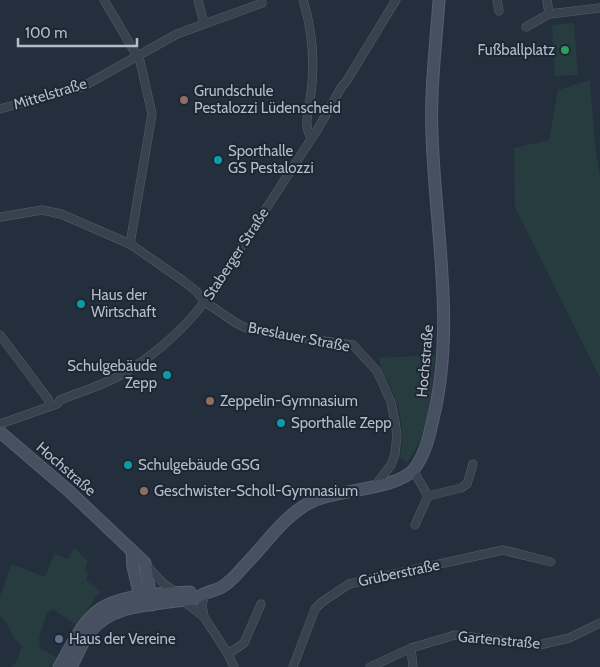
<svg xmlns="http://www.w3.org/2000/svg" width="600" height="667" font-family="Cabin,sans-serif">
  <rect width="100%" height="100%" fill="#242f3e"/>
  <g fill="#263c3f">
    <polygon points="574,23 578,75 555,76 552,25"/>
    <polygon points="590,80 595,146 600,176 600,378 515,207 514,148 549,140 558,90"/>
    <path d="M435,355c-4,37 -5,77 -28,108l-7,-5c5,-24 1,-48 -9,-71 -5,-10 -11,-18 -12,-29z"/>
    <polygon points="75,548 88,562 85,569 88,574 86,580 100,591 77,625 53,609 47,613 39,639 40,648 57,658 49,667 11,667 16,663 22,646 14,638 7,624 0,615 0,596 11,565 14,565 45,577 54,554 68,559"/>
  </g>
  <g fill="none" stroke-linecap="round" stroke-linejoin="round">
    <defs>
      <g id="street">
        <polyline points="104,0 140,61 152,114 130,244"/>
        <polyline points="198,0 204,24"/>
        <path d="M303,0c10,32 12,68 7,101 -2,13 -7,26 2,37"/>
        <polyline points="497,0 499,11"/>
        <polyline points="547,0 549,14"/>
        <polyline points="526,27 549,14 600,8"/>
        <polyline points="0,109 82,87 177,34 262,3"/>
        <polyline points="0,217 42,210 61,214 130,244 182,280 196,291 205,302 236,323 246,328 273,334 353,345 377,371 391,402 395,422 397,435 395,454 391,465 375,486"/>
        <polyline points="0,335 48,399 51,406"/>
        <path d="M0,424l57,-20 3,-4c20,-8 41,-14 61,-25 38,-22 70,-52 95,-89l103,-159 23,-41 4,-4 50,-82"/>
        <polyline points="413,470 428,496 415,525"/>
        <polyline points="428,496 461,488 467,484 473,464"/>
        <polyline points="146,565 164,584 176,592"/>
        <polyline points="183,601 204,617 228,654 234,667"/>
        <polyline points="204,617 202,605 205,593"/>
        <polyline points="411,648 413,667"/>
        <polyline points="228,654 244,643 261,604"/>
        <polyline points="293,667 315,609 322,602 349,584 503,550 551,562"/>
        <polyline points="370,667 411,648 455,635 539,645 569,638 600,623"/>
      </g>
      <g id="secondary">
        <polyline points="0,432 69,491 145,563 152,605"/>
        <polyline points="132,551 133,567 140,596 146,600"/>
        <path d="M59,667c11,-18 21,-42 37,-55 23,-19 66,-18 94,-20"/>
        <path d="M71,667c6,-11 11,-25 19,-35 20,-26 57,-27 86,-31 6,-1 13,0 18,-2 4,-1 8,-5 12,-6 5,-2 11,-3 16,-6 10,-6 16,-14 23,-22 21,-21 40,-51 68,-64 26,-12 84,-11 101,-32 11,-14 15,-32 19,-50 23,-93 2,-190 -1,-285 -2,-45 4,-89 7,-134"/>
      </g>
    </defs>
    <use href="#street" stroke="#565f6c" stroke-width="9"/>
    <use href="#secondary" stroke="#565f6c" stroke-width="13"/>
    <use href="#street" stroke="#38414e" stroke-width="8"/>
    <use href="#secondary" stroke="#465061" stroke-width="11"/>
  </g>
  <circle fill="#2e9e5b" stroke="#1d2633" stroke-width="2" cx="565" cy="50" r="5"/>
  <g fill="#8d6e63" stroke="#1d2633" stroke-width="2">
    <circle cx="184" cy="100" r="5"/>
    <circle cx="210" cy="401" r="5"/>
    <circle cx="144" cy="491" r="5"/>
  </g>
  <g fill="#0f9aa8" stroke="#1d2633" stroke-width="2">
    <circle cx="218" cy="160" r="5"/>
    <circle cx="81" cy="304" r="5"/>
    <circle cx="167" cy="375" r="5"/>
    <circle cx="281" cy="423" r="5"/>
    <circle cx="128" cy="465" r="5"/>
  </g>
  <circle fill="#5c6f8a" stroke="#1d2633" stroke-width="2" cx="59" cy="639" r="5"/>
  <g text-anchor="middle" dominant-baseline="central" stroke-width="4" stroke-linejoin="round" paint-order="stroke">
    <g font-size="15" fill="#b4bcc9" stroke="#1d2633" text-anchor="start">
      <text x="555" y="50" text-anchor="end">Fußballplatz</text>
      <text x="194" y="91">Grundschule<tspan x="194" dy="17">Pestalozzi Lüdenscheid</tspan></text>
      <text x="228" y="151">Sporthalle<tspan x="228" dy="17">GS Pestalozzi</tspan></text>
      <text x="91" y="295">Haus der<tspan x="91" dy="17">Wirtschaft</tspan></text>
      <text x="157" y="366" text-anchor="end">Schulgebäude<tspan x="157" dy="17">Zepp</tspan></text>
      <text x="220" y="401">Zeppelin-Gymnasium</text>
      <text x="291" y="423">Sporthalle Zepp</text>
      <text x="138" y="465">Schulgebäude GSG</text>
      <text x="154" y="491">Geschwister-Scholl-Gymnasium</text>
      <text x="69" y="639">Haus der Vereine</text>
    </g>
    <g font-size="15" fill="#b4bcc9" stroke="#1d2633">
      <text transform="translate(50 94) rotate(-17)">Mittelstraße</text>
      <text transform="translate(236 254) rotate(-57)">Staberger Straße</text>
      <text transform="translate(299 337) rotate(11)">Breslauer Straße</text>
      <text transform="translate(425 361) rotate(-85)">Hochstraße</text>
      <text transform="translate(66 469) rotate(41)">Hochstraße</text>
      <text transform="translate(399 573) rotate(-12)">Grüberstraße</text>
      <text transform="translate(499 640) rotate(5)">Gartenstraße</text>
    </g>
  </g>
  <path d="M18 38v8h119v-8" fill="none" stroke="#b4bcc9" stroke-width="2.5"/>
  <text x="25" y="38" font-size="15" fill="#b4bcc9" stroke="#1d2633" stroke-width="4" paint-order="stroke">100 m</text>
</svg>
